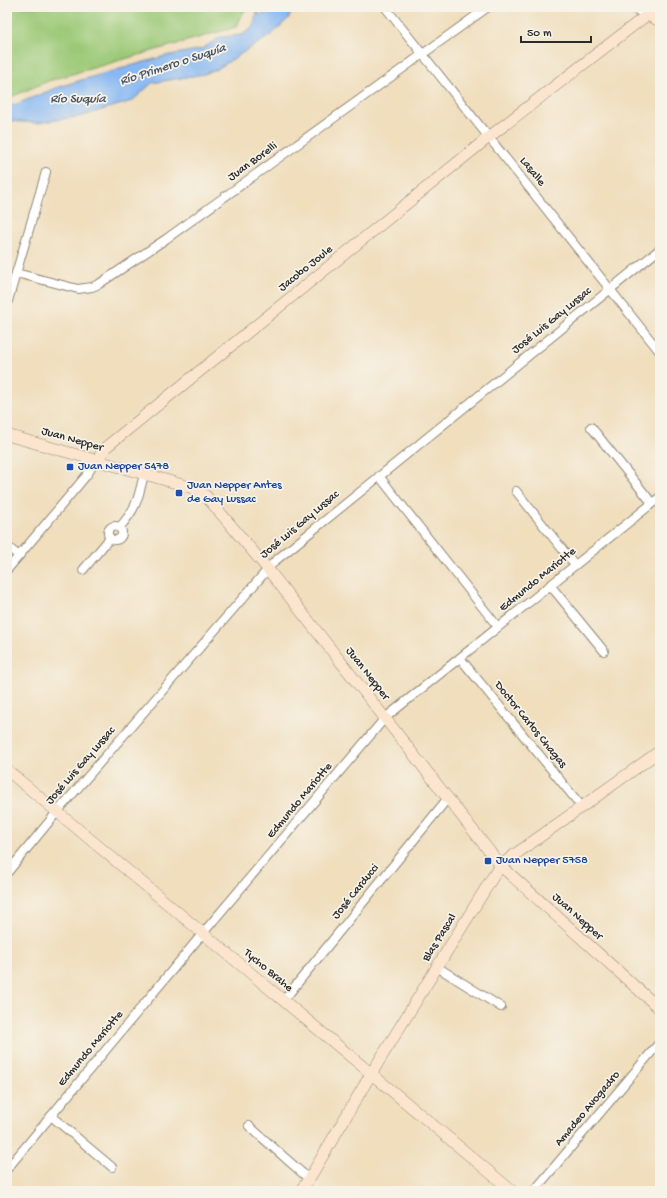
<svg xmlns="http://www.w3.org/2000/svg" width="667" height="1198" font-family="'Gochi Hand',sans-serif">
  <rect width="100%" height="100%" fill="#f7f3e8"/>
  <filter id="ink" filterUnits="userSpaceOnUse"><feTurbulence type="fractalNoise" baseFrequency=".025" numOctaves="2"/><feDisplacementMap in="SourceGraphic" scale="8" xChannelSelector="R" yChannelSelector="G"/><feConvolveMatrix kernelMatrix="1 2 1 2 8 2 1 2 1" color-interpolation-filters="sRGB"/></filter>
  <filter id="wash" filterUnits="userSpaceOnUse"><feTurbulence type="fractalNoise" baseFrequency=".012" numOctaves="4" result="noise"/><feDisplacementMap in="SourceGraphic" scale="16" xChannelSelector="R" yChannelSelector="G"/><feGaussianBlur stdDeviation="0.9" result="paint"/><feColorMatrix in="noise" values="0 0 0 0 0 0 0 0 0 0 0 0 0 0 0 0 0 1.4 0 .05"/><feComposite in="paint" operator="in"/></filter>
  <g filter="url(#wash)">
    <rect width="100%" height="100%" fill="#f0debd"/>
    <polygon fill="#9bc977" stroke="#637a51" points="7,7 244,7 246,8 236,27 48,81 11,97 7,97"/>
    <polygon fill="#87b8f3" stroke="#59728f" points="254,7 261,7 259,10 259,15 264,14 268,11 266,7 294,7 288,19 271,35 217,69 204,74 152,83 132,101 82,116 37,123 7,121 7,104 14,105 56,88 78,81 165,56 202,49 220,37 242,35 253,27 257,13"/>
  </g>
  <g filter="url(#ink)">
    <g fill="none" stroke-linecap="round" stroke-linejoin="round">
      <defs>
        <g id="street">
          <polyline points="385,7 660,352"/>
          <polyline points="630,7 647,15"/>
          <polyline points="16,273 78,289 92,287 99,284 166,239 488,7"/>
          <polyline points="7,304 46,172"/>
          <polyline points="591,427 652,503"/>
          <polyline points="379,476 498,627"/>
          <polyline points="516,491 575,565"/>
          <circle cx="115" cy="533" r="7"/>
          <path d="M119,528c18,-20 19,-29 25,-54"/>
          <polyline points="7,546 19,556"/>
          <polyline points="7,570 86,476 96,461"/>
          <polyline points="83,570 110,538"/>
          <polyline points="550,585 604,651"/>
          <polyline points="460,658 582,807"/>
          <polyline points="7,873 57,812 275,561 660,249"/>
          <polyline points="437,967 501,1007"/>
          <polyline points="283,1001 448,798"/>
          <polyline points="51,1116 112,1167"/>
          <polyline points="249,1126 309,1179"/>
          <polyline points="7,1169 203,933 385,718 660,497"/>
          <polyline points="534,1191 660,1042"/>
        </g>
        <g id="secondary">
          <polyline points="7,435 190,487 199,491 206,496 267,568 501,866 660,1009"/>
          <polyline points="96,461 106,447 489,137 647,15 660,21"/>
          <polyline points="7,770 512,1191"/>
          <polyline points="300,1191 309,1179 371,1074 494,875 501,866 510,858 660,751"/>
        </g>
      </defs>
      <use href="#street" stroke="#8e8474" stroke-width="10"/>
      <use href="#secondary" stroke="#8e8474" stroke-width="12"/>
      <use href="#street" stroke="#fff" stroke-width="8"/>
      <use href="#secondary" stroke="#fce5cf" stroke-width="11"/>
    </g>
  </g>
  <g fill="#1a4fb4" stroke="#f7f3e8" stroke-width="1.5">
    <rect x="66" y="463" width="8" height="8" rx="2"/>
    <rect x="175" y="489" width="8" height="8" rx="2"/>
    <rect x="484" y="857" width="8" height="8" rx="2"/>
  </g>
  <g text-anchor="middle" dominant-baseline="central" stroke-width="3.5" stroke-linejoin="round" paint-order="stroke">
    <g font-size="12" fill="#2b2b2b" stroke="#f7f3e8">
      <text transform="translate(253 162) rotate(-36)">Juan Borelli</text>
      <text transform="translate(532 172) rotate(51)">Lasalle</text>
      <text transform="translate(306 269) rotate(-39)">Jacobo Joule</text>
      <text transform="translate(552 321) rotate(-39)">José Luis Gay Lussac</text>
      <text transform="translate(72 440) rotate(16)">Juan Nepper</text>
      <text transform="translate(300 525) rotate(-40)">José Luis Gay Lussac</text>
      <text transform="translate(538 580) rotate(-39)">Edmundo Mariotte</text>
      <text transform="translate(367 674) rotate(52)">Juan Nepper</text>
      <text transform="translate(530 725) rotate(51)">Doctor Carlos Chagas</text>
      <text transform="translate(81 766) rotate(-49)">José Luis Gay Lussac</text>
      <text transform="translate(300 801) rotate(-50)">Edmundo Mariotte</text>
      <text transform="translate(356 892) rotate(-51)">José Carducci</text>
      <text transform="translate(577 917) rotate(42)">Juan Nepper</text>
      <text transform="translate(440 938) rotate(-58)">Blas Pascal</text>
      <text transform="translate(268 971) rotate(40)">Tycho Brahe</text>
      <text transform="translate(91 1049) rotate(-50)">Edmundo Mariotte</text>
      <text transform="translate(588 1109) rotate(-50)">Amadeo Avogadro</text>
    </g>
    <g font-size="12" fill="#164399" stroke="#f7f3e8" text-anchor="start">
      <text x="78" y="467">Juan Nepper 5478</text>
      <text x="187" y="486">Juan Nepper Antes<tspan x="187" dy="14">de Gay Lussac</tspan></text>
      <text x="496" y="861">Juan Nepper 5758</text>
    </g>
    <g font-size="13" font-style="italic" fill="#475567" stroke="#f7f3e8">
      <text transform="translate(173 65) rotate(-18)">Río Primero o Suquía</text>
      <text x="78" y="99">Río Suquía</text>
    </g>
  </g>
  <rect width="667" height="1198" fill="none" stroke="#f7f3e8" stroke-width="24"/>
  <path d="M521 36v6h70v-6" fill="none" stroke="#2b2b2b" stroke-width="2"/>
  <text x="527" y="36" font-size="12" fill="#2b2b2b" stroke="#f7f3e8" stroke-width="3" paint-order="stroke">50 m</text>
</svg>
